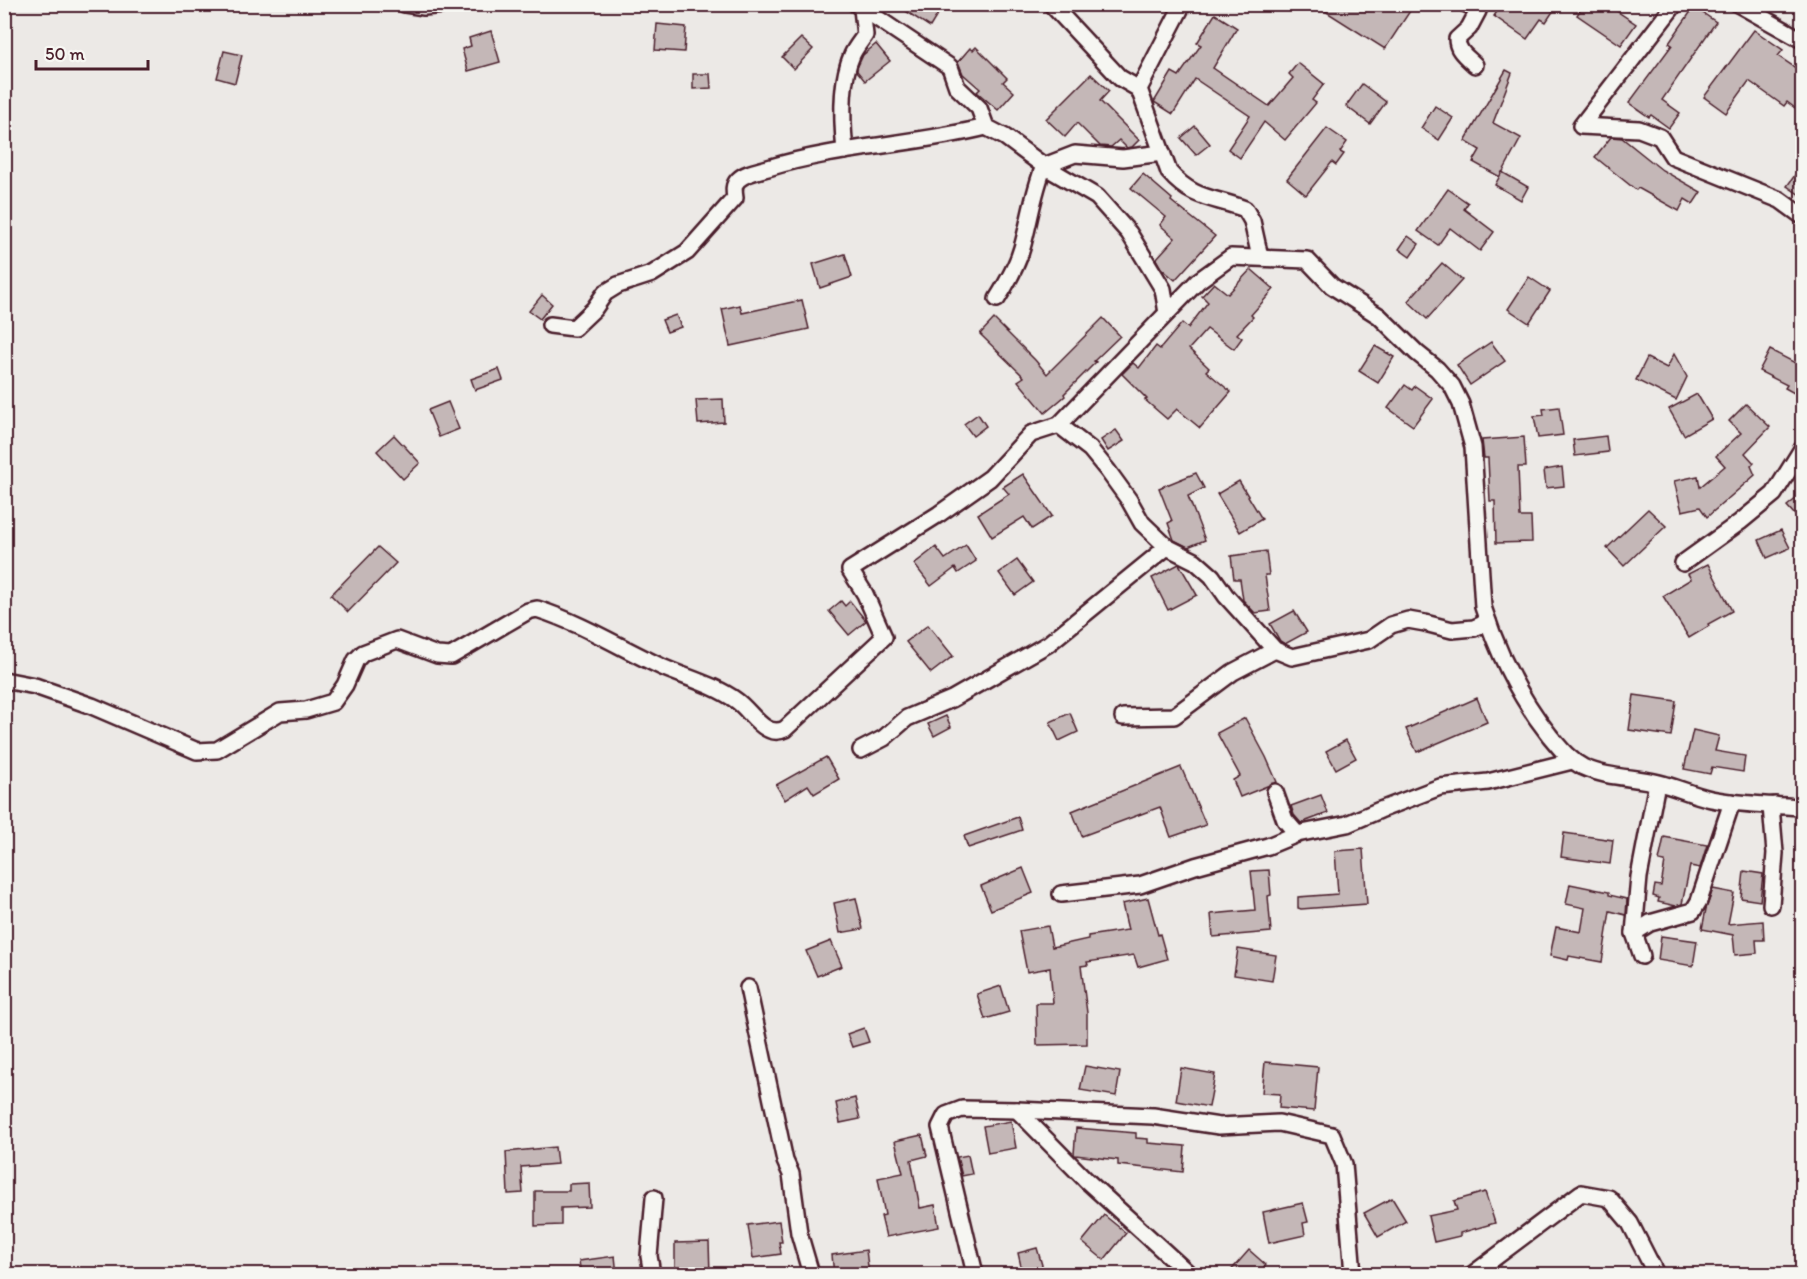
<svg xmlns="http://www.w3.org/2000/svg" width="1807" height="1279" font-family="Itim,sans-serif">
  <rect width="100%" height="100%" fill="#ece9e6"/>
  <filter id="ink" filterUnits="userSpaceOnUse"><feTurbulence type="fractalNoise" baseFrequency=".0167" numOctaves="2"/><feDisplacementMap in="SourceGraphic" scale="12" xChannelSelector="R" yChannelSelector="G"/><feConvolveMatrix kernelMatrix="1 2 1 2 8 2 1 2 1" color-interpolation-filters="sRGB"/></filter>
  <g filter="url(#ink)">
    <g fill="#c4b7b7" stroke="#4a1f2b" stroke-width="1.5">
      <polygon points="895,4 944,4 930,27"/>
      <polygon points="1314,4 1401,4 1410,11 1385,49"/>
      <polygon points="1502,4 1558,4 1546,22 1541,19 1527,39 1494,16"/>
      <polygon points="1584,4 1606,4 1636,24 1621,45 1577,15"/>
      <polygon points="1694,7 1716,22 1662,100 1680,113 1669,128 1651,115 1649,117 1629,103 1672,45 1669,43"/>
      <polygon points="1215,14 1237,28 1213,68 1269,106 1293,78 1289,74 1298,63 1324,84 1312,100 1316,103 1285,140 1264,122 1240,158 1228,149 1250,116 1195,79 1173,114 1154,102 1172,72 1179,76 1201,45 1197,43"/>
      <polygon points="657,24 686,27 684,52 655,50"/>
      <polygon points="1754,30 1783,50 1778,56 1803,73 1803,114 1787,102 1784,106 1749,81 1726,113 1704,97"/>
      <polygon points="491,31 500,62 468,71 462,49 471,46 469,38"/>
      <polygon points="801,38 813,49 794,69 782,57"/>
      <polygon points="876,44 890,61 865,81 857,71 857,68 863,55"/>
      <polygon points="976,47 1007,78 1003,82 1014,92 998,110 977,92 980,89 963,74 958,62 970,48 973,50"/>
      <polygon points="224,51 242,55 235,83 217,78"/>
      <polygon points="1506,70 1512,73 1493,123 1521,138 1500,177 1473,162 1480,150 1465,141"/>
      <polygon points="693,74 710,74 711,88 693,89"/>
      <polygon points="1091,74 1109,91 1100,101 1139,140 1132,147 1127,148 1119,140 1111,147 1100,146 1077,123 1065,137 1046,119"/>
      <polygon points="1362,84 1386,102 1370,124 1346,106"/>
      <polygon points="1435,106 1453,118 1439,140 1421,128"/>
      <polygon points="1195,126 1210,144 1196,155 1181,138"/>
      <polygon points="1327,128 1347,142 1340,152 1344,154 1336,165 1332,162 1306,195 1287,179"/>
      <polygon points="1611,137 1622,138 1662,170 1701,192 1693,204 1685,199 1679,211 1638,188 1636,190 1595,157"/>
      <polygon points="1803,164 1803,197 1787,186"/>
      <polygon points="1502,172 1528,187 1521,200 1495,185"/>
      <polygon points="1143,174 1172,199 1171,201 1215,236 1175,280 1161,268 1156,259 1175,238 1160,225 1166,217 1131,188"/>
      <polygon points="1448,189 1468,203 1464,209 1494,232 1480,251 1450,228 1438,245 1418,231"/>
      <polygon points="1408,236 1419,244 1410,257 1399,249"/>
      <polygon points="845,254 852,277 820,288 813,264"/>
      <polygon points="1442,263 1462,280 1427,319 1408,301"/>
      <polygon points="1251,269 1274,289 1251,315 1253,317 1237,334 1242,338 1234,349 1207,329 1189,349 1209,368 1206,371 1231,392 1200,428 1177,409 1167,419 1145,400 1147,399 1122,374 1133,363 1139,368 1156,346 1160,349 1182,323 1188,328 1208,302 1202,296 1214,283 1228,294"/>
      <polygon points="1529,277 1550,291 1529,323 1508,309"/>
      <polygon points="542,295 552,304 540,319 529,311"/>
      <polygon points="802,300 809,329 730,346 722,309 740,305 742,313"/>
      <polygon points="676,315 681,327 667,332 662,320"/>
      <polygon points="1103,318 1120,336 1094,361 1096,362 1064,394 1065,396 1045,413 1018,381 1024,377 980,334 994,319 1035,360 1047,374"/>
      <polygon points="1491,342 1505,361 1470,385 1457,365"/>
      <polygon points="1375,346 1394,357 1378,383 1359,371"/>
      <polygon points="1770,350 1803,367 1803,398 1785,388 1787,385 1759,371"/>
      <polygon points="1674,354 1687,377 1676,400 1636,380 1647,358 1667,368"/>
      <polygon points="499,369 503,380 475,390 471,379"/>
      <polygon points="1405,385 1412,390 1415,386 1433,399 1413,426 1388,408"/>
      <polygon points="1697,394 1712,419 1684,435 1669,409"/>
      <polygon points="723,399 724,422 698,424 696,400"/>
      <polygon points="448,402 459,429 439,437 428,410"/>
      <polygon points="1746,404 1770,427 1745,453 1754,463 1751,466 1755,475 1707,517 1700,507 1682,511 1674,481 1698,476 1700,487 1725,466 1716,456 1741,433 1729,421"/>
      <polygon points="1559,407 1563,435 1538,438 1534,416 1544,415 1543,409"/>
      <polygon points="978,414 986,426 973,436 964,424"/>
      <polygon points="1116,430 1124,441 1108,451 1101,440"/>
      <polygon points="394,435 420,463 403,479 377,451"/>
      <polygon points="1606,436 1608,452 1575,456 1573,440"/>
      <polygon points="1524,437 1526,467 1518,467 1520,517 1531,517 1532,542 1496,543 1495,501 1490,501 1488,458 1484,458 1482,440"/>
      <polygon points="1562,467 1564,486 1546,488 1544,470"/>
      <polygon points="1196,473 1204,488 1188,496 1205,540 1188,547 1174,540 1168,523 1172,521 1159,488"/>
      <polygon points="1023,474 1052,516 1032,529 1024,517 992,537 978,514 1009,494 1003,487"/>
      <polygon points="1239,481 1262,519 1240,532 1217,494"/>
      <polygon points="1803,493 1803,524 1787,506"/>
      <polygon points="1648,509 1666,526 1624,566 1607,548"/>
      <polygon points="1781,530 1790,548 1767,558 1759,540"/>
      <polygon points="966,545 976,561 958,573 955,568 931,586 914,564 936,547 945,559"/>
      <polygon points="378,547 396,563 348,612 331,595"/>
      <polygon points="1266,551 1269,575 1265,575 1270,611 1255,613 1243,600 1240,579 1234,579 1231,556"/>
      <polygon points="1017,560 1033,582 1015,595 999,573"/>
      <polygon points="1179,564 1197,595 1168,610 1152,578"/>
      <polygon points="1708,564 1732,611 1708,624 1709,626 1689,638 1663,596 1691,579 1688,574"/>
      <polygon points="841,601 845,606 850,601 866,621 849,635 829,611"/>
      <polygon points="1294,611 1307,632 1285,644 1280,641 1270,624"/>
      <polygon points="928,625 953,656 931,673 906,642"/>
      <polygon points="1634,695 1676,701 1671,736 1629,730"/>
      <polygon points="1477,698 1487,722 1417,752 1406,729"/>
      <polygon points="1070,713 1078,732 1059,741 1050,722"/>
      <polygon points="946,716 951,727 934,736 928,724"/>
      <polygon points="1245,718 1266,757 1277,782 1240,797 1233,780 1240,776 1217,733"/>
      <polygon points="1693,730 1719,736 1715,751 1745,756 1743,772 1712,767 1710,774 1684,769"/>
      <polygon points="1346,740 1356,758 1336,769 1326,751"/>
      <polygon points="826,757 839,779 814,794 808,785 785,800 776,785"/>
      <polygon points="1181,767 1206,825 1171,837 1160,807 1082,836 1072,811"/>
      <polygon points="1321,795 1328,813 1301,823 1294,815 1291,806"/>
      <polygon points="1018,817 1022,830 968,848 964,836"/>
      <polygon points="1564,833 1613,840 1610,864 1561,857"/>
      <polygon points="1664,837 1707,845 1700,868 1690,866 1682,904 1676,906 1658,902 1659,898 1653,896 1655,885 1661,886 1665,862 1659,861"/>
      <polygon points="1363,849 1367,904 1301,909 1298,908 1298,897 1338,894 1335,851"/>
      <polygon points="1023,868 1033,893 991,910 981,886"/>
      <polygon points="1269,870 1271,895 1268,896 1271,932 1213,937 1211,914 1255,910 1251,871"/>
      <polygon points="1744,871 1763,874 1760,901 1741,898"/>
      <polygon points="1570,884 1609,892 1609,895 1627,899 1626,915 1610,911 1602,962 1569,956 1568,960 1550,956 1556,927 1581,932 1585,908 1566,904"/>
      <polygon points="1713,889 1734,893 1728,924 1763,921 1764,940 1756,940 1757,953 1735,955 1733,935 1702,929 1706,909"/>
      <polygon points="856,898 863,929 840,933 834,903"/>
      <polygon points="1148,898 1158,935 1160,934 1167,959 1138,967 1134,955 1087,962 1088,965 1081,966 1087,1013 1087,1044 1037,1045 1036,1003 1053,1003 1050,968 1027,972 1019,931 1048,926 1052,947 1088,939 1088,936 1128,930 1122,904"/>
      <polygon points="1661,936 1697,941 1693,966 1658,960"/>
      <polygon points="831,941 842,966 817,976 806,951"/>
      <polygon points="1238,949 1276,955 1272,981 1234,975"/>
      <polygon points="1001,986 1009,1012 985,1019 977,994"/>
      <polygon points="864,1028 869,1042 852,1047 847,1034"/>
      <polygon points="1265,1062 1318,1067 1314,1111 1279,1108 1280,1094 1262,1093"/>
      <polygon points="1085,1066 1120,1072 1116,1096 1080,1090"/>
      <polygon points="1181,1068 1215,1074 1209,1107 1176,1101"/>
      <polygon points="855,1098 860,1119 840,1123 836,1103"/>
      <polygon points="1011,1121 1016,1148 988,1153 983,1126"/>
      <polygon points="1076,1128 1136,1133 1136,1138 1148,1139 1148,1143 1185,1146 1183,1172 1118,1165 1118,1160 1075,1155 1074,1154"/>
      <polygon points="922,1135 927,1156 911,1160 920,1208 935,1205 939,1227 886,1237 881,1216 885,1215 878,1178 903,1173 895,1141"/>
      <polygon points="555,1147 557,1164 521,1167 523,1193 508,1194 506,1152"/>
      <polygon points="968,1155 972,1174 962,1176 957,1157"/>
      <polygon points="589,1183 590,1207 561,1208 561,1225 535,1226 535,1191 569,1191 569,1184"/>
      <polygon points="1485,1192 1495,1223 1460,1233 1460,1236 1434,1242 1428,1216 1457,1210 1454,1201"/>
      <polygon points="1392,1198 1406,1221 1378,1237 1364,1213"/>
      <polygon points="1303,1203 1308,1222 1303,1223 1305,1235 1269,1243 1263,1212"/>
      <polygon points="1104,1215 1126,1233 1104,1260 1082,1242"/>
      <polygon points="779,1221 782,1242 779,1242 781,1254 753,1258 748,1225"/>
      <polygon points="709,1242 710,1275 675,1275 675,1243"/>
      <polygon points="1037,1248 1044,1272 1023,1275 1018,1253"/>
      <polygon points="866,1250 869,1275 834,1275 832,1255"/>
      <polygon points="1249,1250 1266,1265 1258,1275 1227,1275"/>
      <polygon points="615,1256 617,1275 581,1275 579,1261"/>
    </g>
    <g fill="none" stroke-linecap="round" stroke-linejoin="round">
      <defs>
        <g id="street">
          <polyline points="405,4 424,7 453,4"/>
          <polyline points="856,4 950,67 957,87 979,108 986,127 1005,137 1044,166 1097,197 1129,233 1163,289 1167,313"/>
          <path d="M1051,4l69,74 19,11 30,83c24,28 45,25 76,37l7,12 8,36"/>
          <path d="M1466,4l8,2 4,5 -9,17 -12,11c0,12 10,18 18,26"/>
          <polyline points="1675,4 1581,126 1639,129 1660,137 1673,157 1780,200 1802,216"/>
          <polyline points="1738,4 1802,40"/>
          <polyline points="1139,89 1183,4"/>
          <path d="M845,151c-3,-29 -5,-69 7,-96 3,-7 9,-14 13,-20l-3,-26 3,-5"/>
          <path d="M997,299c10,-16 20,-33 25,-51 8,-28 11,-55 22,-82l31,-12 48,4 39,-5"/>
          <path d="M550,325l24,3 20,-19 11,-16 13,-8 34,-11 35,-22 48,-54c-1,-7 -2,-13 3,-18 7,-7 20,-9 30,-12 71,-22 146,-23 218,-41"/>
          <polyline points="1059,425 1090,449 1108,471 1129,500 1142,523 1167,547 1195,561 1212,576 1226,596 1275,650 1292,657 1369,640 1391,625 1408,620 1425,623 1452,630 1474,628 1488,622"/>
          <polyline points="1683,563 1740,522 1774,494 1802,449"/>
          <path d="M4,680l31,6 57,20 105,45 20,-1 63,-38 26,-2 27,-8 12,-17 11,-25 7,-7 34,-13 40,15 14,1 77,-45 9,-2c44,14 84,39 125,58 25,11 53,18 75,34 15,11 28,38 48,28l99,-92 -19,-43 -15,-24 89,-56 51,-36 41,-44 28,-9 139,-144 33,-24 76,3 25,26 47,30 38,37 20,16 15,17 9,18 12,43 10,160c15,47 36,90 67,129 10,12 19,24 33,31 24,11 51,10 76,16 17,4 34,12 52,16 30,6 61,6 91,8"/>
          <polyline points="1123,717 1174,716 1233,672 1275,650"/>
          <polyline points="861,750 884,738 907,718 952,699 1048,644 1167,547"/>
          <polyline points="1275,792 1285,820 1297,834 1347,824 1380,810 1440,787 1488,782 1572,761"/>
          <polyline points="1061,894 1140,885 1195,866 1268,846 1297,834"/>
          <polyline points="1771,905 1775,853 1771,806 1775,805"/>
          <polyline points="1634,933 1650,923 1693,911 1699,901 1732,802"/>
          <polyline points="1642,956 1634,933 1639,877 1657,783"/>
          <polyline points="748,988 785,1161 791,1174 799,1233 811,1274"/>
          <polyline points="1017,1110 1086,1180 1189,1274"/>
          <polyline points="652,1274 649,1256 654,1198"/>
          <polyline points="975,1274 940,1127 946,1115 962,1109 1017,1110 1153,1116 1219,1126 1279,1123 1332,1135 1344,1164 1353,1274"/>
          <polyline points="1473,1274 1581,1193 1609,1198 1630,1223 1656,1274"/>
        </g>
      </defs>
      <use href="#street" stroke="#4a1f2b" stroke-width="20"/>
      <use href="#street" stroke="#f6f6f2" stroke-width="15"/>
    </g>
  </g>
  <rect width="1807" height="1279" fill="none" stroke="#f6f6f2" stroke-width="24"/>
  <rect x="12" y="12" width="1783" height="1255" fill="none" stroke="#4a1f2b" stroke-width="2" filter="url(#ink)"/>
  <path d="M36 60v9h112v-9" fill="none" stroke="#4a1f2b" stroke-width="3"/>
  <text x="45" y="60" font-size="18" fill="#4a1f2b" stroke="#f6f6f2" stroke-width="4.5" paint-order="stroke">50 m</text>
</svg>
